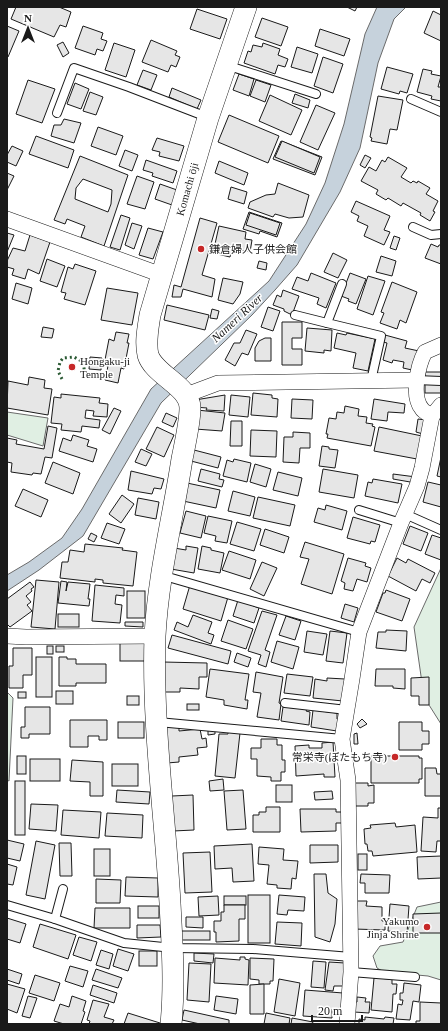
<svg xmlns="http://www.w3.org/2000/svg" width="448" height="1031" font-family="'Times New Roman','Noto Sans JP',serif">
  <rect width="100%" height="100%" fill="#fff"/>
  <g fill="#e0efe3" stroke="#6a6a6a">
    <polygon points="7,412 48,418 43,446 7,435"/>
    <polygon points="441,568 441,724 424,697 414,627"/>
    <polygon points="7,692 13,698 9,781 7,780"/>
    <polygon points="441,902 441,980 428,976 384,972 377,968 373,956 380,946 403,942 417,907"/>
  </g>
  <polygon fill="#c6d2dc" stroke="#6a6a6a" points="377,7 406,7 394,19 378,63 360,148 340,192 297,265 275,290 252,315 161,403 83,536 39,570 7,591 7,575 29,562 62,538 82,509 151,389 269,281 306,224 325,183 344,124 365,34"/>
  <g fill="#e6e6e6" stroke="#1a1a1a" fill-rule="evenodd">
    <polygon points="16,7 59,7 71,12 66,27 60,25 54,37 11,19"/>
    <polygon points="347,7 357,7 355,11"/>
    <polygon points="197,9 227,19 220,39 190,29"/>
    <polygon points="433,11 441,15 441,41 424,33"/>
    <polygon points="262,18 288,27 281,46 255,37"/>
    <polygon points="7,26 19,31 8,57 7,57"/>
    <polygon points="83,26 103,33 101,39 107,41 103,51 97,49 95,55 75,48"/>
    <polygon points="320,29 350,39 344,56 315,46"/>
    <polygon points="151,40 177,51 175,55 180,57 176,67 171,65 168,72 142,62"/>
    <polygon points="63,42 69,53 63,57 57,45"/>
    <polygon points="114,43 135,50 126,77 105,70"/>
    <polygon points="263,43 280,49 278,55 288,59 285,67 278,65 275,74 244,63 248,51 251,52 253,45 262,47"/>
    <polygon points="297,47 318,54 312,73 291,67"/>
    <polygon points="323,57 343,64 333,93 314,86"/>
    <polygon points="387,67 413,74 407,93 400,91 399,94 381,89"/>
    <polygon points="423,69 432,71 431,74 441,76 438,87 441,87 441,101 431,99 432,96 417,92"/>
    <polygon points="143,70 157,75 151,90 137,85"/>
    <polygon points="239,74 254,79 249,96 233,90"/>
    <polygon points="28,80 55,89 42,123 16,114"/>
    <polygon points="256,80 271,85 265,102 250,96"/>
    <polygon points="75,83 89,89 81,109 67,104"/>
    <polygon points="172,88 201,100 197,109 169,97"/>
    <polygon points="90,92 103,97 96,115 83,111"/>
    <polygon points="295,94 310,100 308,108 292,103"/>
    <polygon points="270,95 302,110 291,135 259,121"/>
    <polygon points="378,96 403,100 397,130 390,129 387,144 371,141 372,138 370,137"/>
    <polygon points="316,105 335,113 318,150 300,142"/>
    <polygon points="229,115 279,136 268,163 218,142"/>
    <polygon points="64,119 81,123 74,143 51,136 54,125 61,125"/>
    <polygon points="98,127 123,136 116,155 91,146"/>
    <polygon points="36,136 74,150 68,168 29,154"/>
    <polygon points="157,138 184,146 179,161 159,156 160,152 152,150"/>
    <polygon points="281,141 322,157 315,175 273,159"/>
    <polygon points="282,141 320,157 314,173 275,157"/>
    <polygon points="12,146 23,151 16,166 7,162 7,155"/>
    <polygon points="125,150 138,155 132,171 119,166"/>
    <polygon points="365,155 371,158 365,168 360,165"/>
    <path d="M80,156l48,19 -24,71 -23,-9 4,-11 -18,-7 -2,5 -11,-4zM83,179l29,11 -1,14 -3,8 -33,-13 1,-11z"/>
    <polygon points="388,157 407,168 401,177 411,183 413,181 417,183 418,181 430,188 426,194 438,201 433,211 435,212 430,221 420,215 421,213 403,203 401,206 388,198 386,200 376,194 378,190 361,181 369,167 376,171 382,160 385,162"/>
    <polygon points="146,160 177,171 173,183 152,176 153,173 143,170"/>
    <polygon points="219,161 248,173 244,185 215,173"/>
    <polygon points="7,173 14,176 7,190"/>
    <polygon points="137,176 154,182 145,209 127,204"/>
    <polygon points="278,183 309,195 303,217 289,218 275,214 273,217 248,208 250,202 266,195 275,194"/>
    <polygon points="160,184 177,190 172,205 155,199"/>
    <polygon points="231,187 247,192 244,204 228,199"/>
    <polygon points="356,201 390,216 384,230 390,232 384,245 364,236 368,226 357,221 359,216 351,212"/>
    <polygon points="249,212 282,223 277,237 260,231 259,234 243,229"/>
    <polygon points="250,213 280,223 276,235 246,225"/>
    <polygon points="121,215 130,218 120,250 110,247"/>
    <polygon points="200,218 217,223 202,275 215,279 212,297 183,289 181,297 172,297 174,285 181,287"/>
    <polygon points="132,223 142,226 134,249 125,245"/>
    <polygon points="219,226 246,232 245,239 252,240 250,252 232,248 230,257 213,253"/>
    <polygon points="148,228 163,232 153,259 139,255"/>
    <polygon points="7,233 14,235 7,252"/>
    <polygon points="30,235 50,242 39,274 28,269 25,279 12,275 14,269 7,267 7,261 13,248 25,251"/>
    <polygon points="394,236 400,238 396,250 390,248"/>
    <polygon points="431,244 438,247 439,245 441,245 441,264 425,258"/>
    <polygon points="333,253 347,260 338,278 324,272"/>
    <polygon points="381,256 396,261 392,276 376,272"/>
    <polygon points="47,259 65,266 57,287 40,281"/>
    <polygon points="259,261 267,263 266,270 257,268"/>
    <polygon points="75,264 96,271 85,305 64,299 66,293 61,292 68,267 73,269"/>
    <polygon points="311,273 336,283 326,308 317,304 319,298 292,289 297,277 308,281"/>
    <polygon points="350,273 366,279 356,304 348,301 349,299 341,296"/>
    <polygon points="368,276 385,281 373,315 357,309"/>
    <polygon points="223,278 243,282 240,294 233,304 218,300"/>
    <polygon points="392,282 417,292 406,323 400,320 397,329 380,323 384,313 381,312"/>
    <polygon points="16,283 32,288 28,304 12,299"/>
    <polygon points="107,288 138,293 132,325 101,320"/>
    <polygon points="283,290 299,296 292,315 284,311 284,309 273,305 277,295 281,297"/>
    <polygon points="167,305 209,315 205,330 164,320"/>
    <polygon points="268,307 280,311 273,331 261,327"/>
    <polygon points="212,309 219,311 217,319 210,318"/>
    <polygon points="282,322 302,322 302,338 292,338 292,349 302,349 302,365 282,365"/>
    <polygon points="43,327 54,329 52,338 41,337"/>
    <polygon points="307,328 332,330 331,351 324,350 324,353 305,351"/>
    <polygon points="246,330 257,334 248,355 242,353 235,366 225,360 234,343 240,343"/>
    <polygon points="116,332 129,334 127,343 129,343 124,369 121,368 118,383 105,380 108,366 104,365 109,339 114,341"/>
    <polygon points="337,333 346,335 347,333 375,339 368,371 353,368 356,353 334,348"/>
    <polygon points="385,335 407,341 405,348 419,351 412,370 403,368 404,362 393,360 392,363 383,360 387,343 383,342"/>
    <polygon points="265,338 271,338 271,361 255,361 255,348 259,341"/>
    <polygon points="90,357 102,358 101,370 89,369"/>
    <rect x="425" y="372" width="16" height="21"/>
    <polygon points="29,377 45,380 44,388 52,389 48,415 7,408 8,381 28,385"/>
    <polygon points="253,393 272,395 272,398 278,399 277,417 251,415"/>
    <polygon points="61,394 100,398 99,403 108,404 107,417 93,416 94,411 86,410 85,418 100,420 99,428 82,426 81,432 61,430 62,424 51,423 54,397 61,398"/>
    <polygon points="225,395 224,411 206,410 207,408 194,407 195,400"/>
    <polygon points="231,395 250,397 248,417 229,415"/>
    <polygon points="292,399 313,400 312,419 291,418"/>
    <polygon points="374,399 405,404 404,413 388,412 387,421 371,419"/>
    <polygon points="345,406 359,409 358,416 367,417 366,423 373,424 372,426 375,427 371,446 327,438 328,434 326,434 329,418 336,419 337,412 344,413"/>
    <polygon points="114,408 121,411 110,434 102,430"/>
    <polygon points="197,410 225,413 222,431 195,429"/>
    <polygon points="166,413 177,418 173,427 162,422"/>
    <polygon points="418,419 426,420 423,434 416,432"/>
    <polygon points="231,421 242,421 242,446 230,446"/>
    <polygon points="48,426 57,428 52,458 45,457 41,474 33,473 32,475 11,472 12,463 7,462 7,438 17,440 16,444 44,449"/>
    <polygon points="157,427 174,435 164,457 146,449"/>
    <polygon points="379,427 422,436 417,459 374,451"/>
    <polygon points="251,430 277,431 276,457 250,456"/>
    <polygon points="293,432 310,433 310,448 300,448 299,463 283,462 284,437 293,437"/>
    <polygon points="73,435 89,440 87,446 97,449 93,462 59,451 63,438 71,441"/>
    <polygon points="322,446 329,447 329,449 338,450 335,468 319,466"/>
    <polygon points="141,449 152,454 146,466 135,462"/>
    <polygon points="194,450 221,457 218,468 191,461"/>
    <polygon points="441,457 441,477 437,476"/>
    <polygon points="234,459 251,463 247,482 223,476 227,460 233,462"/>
    <polygon points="53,462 80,473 73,494 45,483"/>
    <polygon points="255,464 271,469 266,487 250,482"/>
    <polygon points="201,469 220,474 219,479 224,480 222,487 198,481"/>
    <polygon points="323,469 358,475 354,498 319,492"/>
    <polygon points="131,471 164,479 161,489 154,488 152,494 128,490"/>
    <polygon points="278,472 302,478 298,496 273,490"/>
    <polygon points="393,474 416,477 416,483 393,479"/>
    <polygon points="373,479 402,484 398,503 365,496 368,482 372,483"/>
    <polygon points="428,482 441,485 441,507 423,502"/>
    <polygon points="187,483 220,490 216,508 183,501"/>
    <polygon points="23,489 48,500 41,517 15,506"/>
    <polygon points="233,491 255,497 250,516 228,511"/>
    <polygon points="122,495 134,504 121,523 109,514"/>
    <polygon points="258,497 295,505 290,526 253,518"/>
    <polygon points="138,498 159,502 156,519 135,515"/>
    <polygon points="326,505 347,511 342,530 314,522 318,508 325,510"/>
    <polygon points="186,511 206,516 201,538 180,533"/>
    <polygon points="208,516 232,521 227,543 215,541 216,536 204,533"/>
    <polygon points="353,517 380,525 375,542 371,541 370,544 347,538"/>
    <polygon points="237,522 261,529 254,551 230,544"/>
    <polygon points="107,523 125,529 119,544 101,538"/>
    <polygon points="410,526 428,533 421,551 403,544"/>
    <polygon points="265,529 289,537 284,553 260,545"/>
    <polygon points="91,533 97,536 94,542 88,539"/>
    <polygon points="432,535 441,538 441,560 425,554"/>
    <polygon points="305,542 344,554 332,594 301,584 309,559 300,557"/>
    <polygon points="85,544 123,548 122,550 137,552 133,586 103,583 103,580 95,579 95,582 60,578 62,562 68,562 70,550 84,552"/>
    <polygon points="186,546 198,548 194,573 171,569 174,548 186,550"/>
    <polygon points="202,546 211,548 211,550 224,553 220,573 198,569"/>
    <polygon points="229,551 256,560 250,579 222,570"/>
    <polygon points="348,558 366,563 365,566 371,568 367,582 357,579 353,591 344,589 345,583 341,581"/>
    <polygon points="397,558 406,563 408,559 435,573 430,583 422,579 416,591 388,576"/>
    <polygon points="262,562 277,568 264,596 250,589"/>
    <polygon points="36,580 59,582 55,629 31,627"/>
    <polygon points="61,581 67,582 66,591 68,582 90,584 88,599 90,599 89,606 58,603"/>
    <polygon points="30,582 34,587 31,589 32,591 26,596 31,602 27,605 32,611 10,627 7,624 7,599"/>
    <polygon points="95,585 124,588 124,596 116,595 115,604 122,605 120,623 92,621"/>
    <polygon points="190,585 228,597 221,621 183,609"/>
    <polygon points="386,590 410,599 402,621 376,612 383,593 385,593"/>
    <rect x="127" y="591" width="18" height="27"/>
    <polygon points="238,600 259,608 254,623 233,616"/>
    <polygon points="345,604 358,608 354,622 341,618"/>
    <polygon points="262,611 277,615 265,650 270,652 266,667 258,664 261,655 248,651"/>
    <rect x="58" y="614" width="21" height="13"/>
    <polygon points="193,615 212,622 208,633 214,635 211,644 174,630 177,622 188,627"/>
    <polygon points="286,616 301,621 295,640 279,635"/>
    <polygon points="228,620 253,629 246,649 221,641"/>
    <polygon points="125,622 143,622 143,627 125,626"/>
    <polygon points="386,630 407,631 406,651 376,648 378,632 386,632"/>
    <polygon points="307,631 327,634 323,655 304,652"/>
    <polygon points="330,631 347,633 343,663 326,661"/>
    <polygon points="172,635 231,651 228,664 168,648"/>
    <polygon points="277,641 299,647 293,669 271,662"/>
    <rect x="120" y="642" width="25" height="19"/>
    <rect x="47" y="646" width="6" height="8"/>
    <rect x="56" y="646" width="8" height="6"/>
    <polygon points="13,648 32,648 32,675 23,675 23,688 9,688 9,666 13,666"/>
    <polygon points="237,653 251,658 248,667 234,662"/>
    <rect x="36" y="657" width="16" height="40"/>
    <polygon points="59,657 67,657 67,659 76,659 76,664 106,664 106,683 76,683 76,686 59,686"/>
    <polygon points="163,662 207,663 207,677 199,677 199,689 180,688 180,692 163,692"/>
    <polygon points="210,669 249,674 245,700 248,700 247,709 224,705 224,700 206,697"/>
    <polygon points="376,669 405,669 405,689 393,688 393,686 375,686"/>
    <polygon points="256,672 283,677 279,703 281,704 279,720 257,717 261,693 253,692"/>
    <polygon points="287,674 313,677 310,696 284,693"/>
    <polygon points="429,677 429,705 419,705 419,696 411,696 411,678"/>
    <polygon points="327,678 345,679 343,701 313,698 315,679 327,681"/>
    <rect x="56" y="691" width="17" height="13"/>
    <rect x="18" y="692" width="8" height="6"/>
    <rect x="127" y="696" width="12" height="9"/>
    <rect x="187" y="704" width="12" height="6"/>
    <polygon points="25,707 50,707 50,734 29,734 29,738 21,738 21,727 25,727"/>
    <polygon points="283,707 307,709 306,711 310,712 309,725 281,721"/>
    <polygon points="313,710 337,713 337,719 338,719 337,731 311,727"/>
    <polygon points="362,719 367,724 360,728 357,724"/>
    <polygon points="70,720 107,720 107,740 99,740 99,736 88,736 88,747 70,747"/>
    <rect x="118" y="722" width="26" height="16"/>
    <polygon points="399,722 422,722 422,731 429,731 429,744 422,744 422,750 399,750"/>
    <polygon points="179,726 179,731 200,729 202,739 206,738 207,747 197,748 198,755 179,757 179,762 167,763 164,728"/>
    <polygon points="208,730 215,730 215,734 208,735"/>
    <polygon points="228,732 240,733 235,778 215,776 219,734 228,734"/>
    <polygon points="357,733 358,744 354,744 354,734"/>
    <polygon points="261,739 277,739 277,745 282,745 282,760 285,760 285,772 281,772 281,781 271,781 271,777 257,776 257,759 251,759 251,748 261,748"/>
    <polygon points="333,742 335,777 324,777 324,774 296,776 295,746 309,745 309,748 322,748 322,743"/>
    <rect x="17" y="756" width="9" height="18"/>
    <polygon points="371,756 419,756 419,758 422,758 422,779 419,779 419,783 371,783"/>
    <rect x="30" y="759" width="30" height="22"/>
    <polygon points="72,760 103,762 103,796 90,796 90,782 70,781"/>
    <rect x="112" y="764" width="26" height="22"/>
    <polygon points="425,768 436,768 437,774 441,774 441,796 425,796"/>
    <polygon points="223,779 224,790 210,791 209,781"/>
    <rect x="15" y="781" width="10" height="54"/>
    <polygon points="355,783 368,783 368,786 374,785 374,803 368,803 368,806 355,806"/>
    <rect x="276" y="785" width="16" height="17"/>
    <polygon points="117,790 150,792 149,804 116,802"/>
    <polygon points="243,790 246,829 227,830 224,791"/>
    <polygon points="332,791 333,799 315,800 314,792"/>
    <polygon points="193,795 194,830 173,831 172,796"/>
    <polygon points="31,804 58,805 56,831 29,829"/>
    <polygon points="266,807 280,807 280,832 253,832 253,815 259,815 259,812 266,812"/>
    <polygon points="438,808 441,808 441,841 437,841 436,852 421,851 423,817 438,818"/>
    <polygon points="300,809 336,809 336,812 343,812 343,823 336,823 336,831 301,832"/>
    <polygon points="63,810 101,812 99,838 61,835"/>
    <polygon points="107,813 143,815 142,838 105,836"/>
    <polygon points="395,823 396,827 415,825 417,852 373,856 372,851 368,851 367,844 365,844 364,829 371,828 370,825"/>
    <polygon points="7,840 24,844 20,861 7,858"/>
    <polygon points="36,841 55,845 45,899 26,895"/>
    <polygon points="59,843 71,843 72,876 60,876"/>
    <polygon points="252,844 254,881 233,882 232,868 215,869 214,846"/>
    <polygon points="310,845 338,845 338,862 310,863"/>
    <polygon points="259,847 284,849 283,860 298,861 296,879 292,878 291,889 277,888 277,885 267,884 269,865 258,864"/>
    <rect x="94" y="849" width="16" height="27"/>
    <polygon points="210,852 212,892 185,893 183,853"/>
    <rect x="358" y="854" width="9" height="16"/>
    <polygon points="441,856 441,878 418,879 417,857"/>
    <polygon points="7,864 17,867 13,885 7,884"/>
    <polygon points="314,874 326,874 328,893 337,899 335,924 330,942 315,937"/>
    <polygon points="361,874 390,875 389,893 365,893 365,883 360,883"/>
    <polygon points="126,877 158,878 158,897 125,896"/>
    <polygon points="96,879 121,880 120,903 96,903"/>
    <rect x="248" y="895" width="22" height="48"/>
    <polygon points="279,895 305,897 304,911 288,910 287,915 277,914"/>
    <polygon points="218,896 219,915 199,916 198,897"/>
    <rect x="224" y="896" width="22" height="9"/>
    <polygon points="355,901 367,901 366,906 382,907 382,921 385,921 385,930 354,929"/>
    <polygon points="390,904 409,906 407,933 388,931"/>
    <polygon points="224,905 245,905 245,919 239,919 239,941 216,942 216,932 214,932 214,921 221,921 221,912 224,912"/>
    <rect x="138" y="906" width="21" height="12"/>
    <polygon points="95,908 130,908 130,928 94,928"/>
    <polygon points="441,913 441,933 413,933 413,914"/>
    <polygon points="186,917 203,917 203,928 186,927"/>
    <polygon points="7,918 26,924 20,943 7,939"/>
    <polygon points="277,922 302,923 301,946 275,944"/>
    <polygon points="40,924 76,935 68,959 33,947"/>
    <polygon points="137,925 160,925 161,937 137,938"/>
    <rect x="181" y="931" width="29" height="9"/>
    <polygon points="79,937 97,942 91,961 73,955"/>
    <polygon points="118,949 134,954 128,971 113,966"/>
    <polygon points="101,950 113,954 109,969 96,965"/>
    <rect x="139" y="951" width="18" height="15"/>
    <polygon points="194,953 214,954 213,963 194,961"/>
    <polygon points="240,957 245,957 245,959 249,960 248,985 214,983 215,958 240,960"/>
    <polygon points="250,958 274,959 273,981 270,981 270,984 259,984 259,980 250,979"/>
    <polygon points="313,961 326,962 324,988 311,987"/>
    <polygon points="329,962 345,963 343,986 334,986 333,991 325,990"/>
    <polygon points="189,963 211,964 209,1002 187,1000"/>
    <polygon points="70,966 88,971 83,987 65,981"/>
    <polygon points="7,969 22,974 19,984 7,980"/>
    <polygon points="96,969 122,978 118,988 92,980"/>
    <polygon points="35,975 60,983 54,1001 29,993"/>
    <polygon points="374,978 392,979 392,984 397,984 396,994 393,994 392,1012 371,1010"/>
    <polygon points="279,979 300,983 295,1016 274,1012"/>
    <polygon points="404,983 421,985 419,1002 413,1001 410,1020 396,1019 398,1004 402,1005 403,1000 400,1000 400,993 403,993"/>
    <polygon points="7,984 25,989 17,1013 7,1009"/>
    <polygon points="264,984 264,1014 250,1014 250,985"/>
    <polygon points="93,985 117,993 114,1003 90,995"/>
    <polygon points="305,990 343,993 341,1010 332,1009 332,1018 303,1016"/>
    <polygon points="28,996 37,998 30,1018 22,1016"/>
    <polygon points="72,996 86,1001 83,1011 85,1012 81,1024 64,1024 54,1021 60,1004 69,1007"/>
    <polygon points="216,996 238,999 236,1014 214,1010"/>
    <polygon points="357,997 366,998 365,1002 370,1002 369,1013 354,1012 355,1002 357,1002"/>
    <polygon points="93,1000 109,1004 104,1017 114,1020 112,1024 89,1024 90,1021 87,1020"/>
    <polygon points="420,1002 441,1003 441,1024 416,1024 416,1021 420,1021"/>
    <polygon points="184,1010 229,1020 229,1024 200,1024 182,1020"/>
    <polygon points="128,1013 160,1023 160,1024 124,1024"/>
    <polygon points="266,1013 290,1018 289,1024 264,1024"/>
    <polygon points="365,1017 384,1019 385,1017 394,1018 393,1024 359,1024 359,1019 365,1020"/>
    <polygon points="292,1018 313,1022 312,1024 291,1024"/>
  </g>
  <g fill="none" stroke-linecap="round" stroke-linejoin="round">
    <defs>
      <g id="lane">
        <polyline points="226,65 316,94"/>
        <polyline points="411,99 441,112"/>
        <polyline points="57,113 74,68 129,87 207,117"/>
        <polyline points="413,227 431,235 441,234"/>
        <polyline points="342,284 327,323 381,336 371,381"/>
        <polyline points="295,315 327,323"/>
        <polyline points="416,380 441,381"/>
        <polyline points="359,510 401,523"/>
        <polyline points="405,514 441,530"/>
        <polyline points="161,575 359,632"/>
        <polyline points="285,703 347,710"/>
        <polyline points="158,722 342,739"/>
        <polyline points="7,905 55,919 124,943 173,948 253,949 351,957"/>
        <polyline points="55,919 63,889"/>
        <polyline points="351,972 415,977"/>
      </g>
      <g id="street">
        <polyline points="7,219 162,275"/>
        <polyline points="186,395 218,383 416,380"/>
        <polyline points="432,416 441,405"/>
        <polyline points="7,636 26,637 155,636"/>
        <path d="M347,1024l4,-52 -3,-192 -6,-41 10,-60 7,-47 42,-109 16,-37 5,-18 10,-52c-3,-2 -8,-4 -10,-7 -11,-13 -4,-44 3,-57l16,-7"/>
      </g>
      <path id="secondary" d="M171,1024c4,-40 1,-81 -1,-121 -5,-89 -18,-178 -15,-267 3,-60 18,-118 27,-177 3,-15 8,-37 8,-51 0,-22 -36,-33 -42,-53 -3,-13 0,-27 2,-40l58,-197 38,-111"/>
    </defs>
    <use href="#lane" stroke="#1a1a1a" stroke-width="10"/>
    <use href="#street" stroke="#1a1a1a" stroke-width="16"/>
    <use href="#secondary" stroke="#1a1a1a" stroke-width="22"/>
    <use href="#lane" stroke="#fff" stroke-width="8"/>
    <use href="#street" stroke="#fff" stroke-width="15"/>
    <use href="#secondary" stroke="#fff" stroke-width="21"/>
    <polyline stroke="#2b5a34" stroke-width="3" stroke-dasharray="2 3" stroke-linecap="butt" points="62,379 58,371 60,362 63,358 74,357 83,362 85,374"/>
  </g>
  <g fill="#c62828" stroke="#fff" stroke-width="1.5">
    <circle cx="201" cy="249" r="4"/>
    <circle cx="72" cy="367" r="4"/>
    <circle cx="395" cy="757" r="4"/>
    <circle cx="427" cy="927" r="4"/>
  </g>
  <g text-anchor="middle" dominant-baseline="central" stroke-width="3" stroke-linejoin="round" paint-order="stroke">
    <g font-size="11" fill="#1a1a1a" stroke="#fff">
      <text transform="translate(187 189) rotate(-74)">Komachi ōji</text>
    </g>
    <g font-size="11" fill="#1a1a1a" stroke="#fff" text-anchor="start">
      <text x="209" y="249">鎌倉婦人子供会館</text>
      <text x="80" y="361">Hongaku-ji<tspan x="80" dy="13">Temple</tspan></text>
      <text x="387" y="757" text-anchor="end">常栄寺(ぼたもち寺)</text>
      <text x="419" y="921" text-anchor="end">Yakumo<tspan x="419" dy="13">Jinja Shrine</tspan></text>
    </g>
    <g font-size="12" font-style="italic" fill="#1a1a1a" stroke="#fff">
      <text transform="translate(237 318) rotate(-43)">Nameri River</text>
    </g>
  </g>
  <rect width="448" height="1031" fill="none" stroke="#1a1a1a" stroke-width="16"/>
  <g transform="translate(28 28)" stroke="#ffffff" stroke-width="3" paint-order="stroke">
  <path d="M0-3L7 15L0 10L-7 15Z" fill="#1a1a1a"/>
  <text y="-6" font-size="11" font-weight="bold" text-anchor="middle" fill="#1a1a1a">N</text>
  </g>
  <path d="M312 1015v6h50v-6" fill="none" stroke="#1a1a1a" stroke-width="2"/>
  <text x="318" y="1015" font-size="12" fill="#1a1a1a" stroke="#ffffff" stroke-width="3" paint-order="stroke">20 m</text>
</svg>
